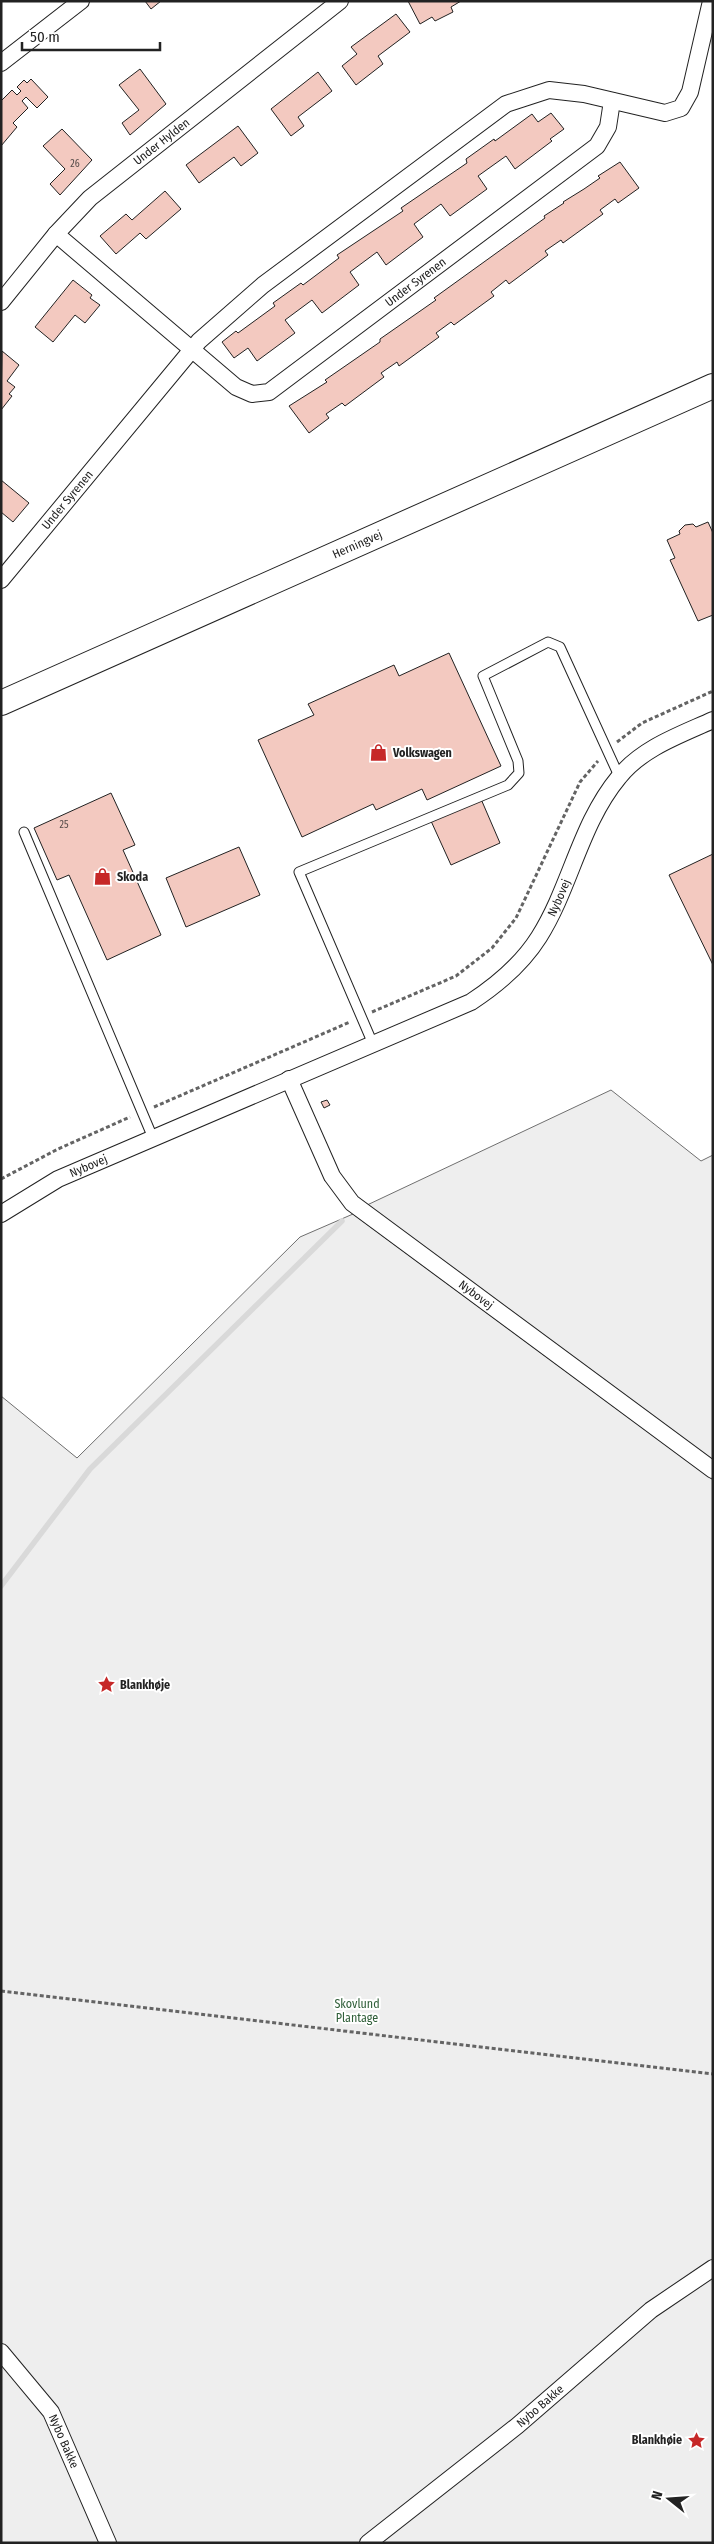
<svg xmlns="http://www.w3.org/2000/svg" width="714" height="2544" font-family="'Fira Sans Condensed',sans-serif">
  <rect width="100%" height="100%" fill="#fff"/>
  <g fill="#eee" stroke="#6f6f6f">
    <polygon points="611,1090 701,1161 713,1155 713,1464 365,1206"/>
    <polygon points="353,1214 713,1480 713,2543 1,2543 1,1396 77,1458 300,1237"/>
  </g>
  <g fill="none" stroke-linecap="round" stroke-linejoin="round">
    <polyline stroke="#d9d9d9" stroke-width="5.5" points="1,1586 90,1469 342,1221"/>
  </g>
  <g fill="#f3c9c0" stroke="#222">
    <polygon points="145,1 161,1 151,9"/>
    <polygon points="408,1 461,1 451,7 453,12 435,21 432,17 420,24"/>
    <polygon points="396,14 410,32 378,56 383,64 356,85 342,66 357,54 351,47"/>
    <polygon points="140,69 166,104 130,135 122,123 139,110 119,85"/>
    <polygon points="318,72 332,91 298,117 304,126 291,136 271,109"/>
    <polygon points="31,79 48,97 37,108 26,97 22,101 28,108 13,123 17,127 1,146 1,101 12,90 17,95 21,91 17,87 24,80 27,83"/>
    <polygon points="551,113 564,129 550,139 552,141 515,169 506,156 478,176 487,189 450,216 441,204 414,224 423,237 386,265 377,252 350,272 359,285 322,313 312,300 285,320 295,333 257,361 248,348 234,358 222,342 236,331 238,333 275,306 273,303 301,283 303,285 339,258 337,255 403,211 401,208 467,163 466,159 494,139 495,141 532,114 538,122"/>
    <polygon points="238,126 258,153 241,166 234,157 199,183 186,165"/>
    <polygon points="62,129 92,160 60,195 50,184 65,169 43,146"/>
    <polygon points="620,162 639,188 618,203 615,199 600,210 603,214 563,243 561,240 545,251 548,255 509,284 506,280 491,292 494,296 454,325 451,322 436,333 439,337 399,366 397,362 381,373 384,377 345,406 342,403 326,414 329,418 309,433 289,406 327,382 325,380 380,342 380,339 436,300 434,298 545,218 544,216 564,203 563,202 584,189 600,178 598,176"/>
    <polygon points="165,191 181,209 146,239 140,233 116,254 100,236 126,214 132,220"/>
    <polygon points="73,280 92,295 90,298 100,305 85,323 75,315 53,342 35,327"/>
    <polygon points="2,351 19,365 7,381 15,387 9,394 12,396 1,410"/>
    <polygon points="1,480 29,503 13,522 1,512"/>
    <polygon points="708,522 713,533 713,615 698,621 670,560 675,558 667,540 680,534 679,531 685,525 693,524 696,527"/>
    <polygon points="449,653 501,766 427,800 422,789 376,810 373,804 302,837 258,740 314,715 308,704 394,665 399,676"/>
    <polygon points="111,793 135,845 123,850 161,935 107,960 69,875 57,880 34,828"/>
    <polygon points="481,799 500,843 451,865 431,821"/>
    <polygon points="239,847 260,895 186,927 166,878"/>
    <polygon points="713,854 713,965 669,875"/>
    <polygon points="327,1100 330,1105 324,1108 321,1102"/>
  </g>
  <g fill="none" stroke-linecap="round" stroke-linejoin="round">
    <defs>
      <g id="lane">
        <polyline points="24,832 153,1138"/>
        <polyline points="373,1044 299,872 508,785 519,773 518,761 483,676 548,642 560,647 619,776"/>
      </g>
      <g id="street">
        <polyline points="1,63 81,1"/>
        <path id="s1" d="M56,234l180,153 16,7 17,-2 328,-246 11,-19 4,-26"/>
        <path id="s2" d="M1,302l55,-68 34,-36 250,-197"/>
        <path id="s3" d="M1,580l198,-239 64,-56 243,-181 43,-14 35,4 81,19 16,-5 9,-16 21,-91"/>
        <path id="s4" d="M289,1079l43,97 20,27 361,267"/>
        <path id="s5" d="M1,1214l57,-35 413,-177c26,-17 51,-38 68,-65 32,-51 41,-113 80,-160 23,-29 61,-42 94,-57"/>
        <path id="s6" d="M1,2352l50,60 57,131"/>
        <path id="s7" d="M368,2543l149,-117 134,-116 62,-42"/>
      </g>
      <g id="secondary">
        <path id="s8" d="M1,703l712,-317"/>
      </g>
    </defs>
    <use href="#lane" stroke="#222" stroke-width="11"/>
    <use href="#street" stroke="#222" stroke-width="18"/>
    <use href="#secondary" stroke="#222" stroke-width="26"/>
    <g stroke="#646464" stroke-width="3" stroke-dasharray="4 2.5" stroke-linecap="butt">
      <polyline points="617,742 642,723 713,691"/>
      <polyline points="372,1012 456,976 492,948 516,918 580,782 598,761"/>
      <polyline points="154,1107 350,1022"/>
      <polyline points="1,1179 58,1149 130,1117"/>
      <polyline points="1,1991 713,2074"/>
    </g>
    <use href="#lane" stroke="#fff" stroke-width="9"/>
    <use href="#street" stroke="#fff" stroke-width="16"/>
    <use href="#secondary" stroke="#fff" stroke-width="24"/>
  </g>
  <defs>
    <symbol id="shop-bare" viewBox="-9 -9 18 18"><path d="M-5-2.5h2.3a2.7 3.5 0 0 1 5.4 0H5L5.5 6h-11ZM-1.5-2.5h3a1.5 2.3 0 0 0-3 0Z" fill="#c62828" stroke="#fff" stroke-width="2.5" paint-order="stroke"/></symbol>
    <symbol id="sight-bare" viewBox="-9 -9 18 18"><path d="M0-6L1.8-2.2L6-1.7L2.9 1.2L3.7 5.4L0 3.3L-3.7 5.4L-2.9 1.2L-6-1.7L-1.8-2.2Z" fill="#c62828" stroke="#fff" stroke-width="2.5" paint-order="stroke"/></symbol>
  </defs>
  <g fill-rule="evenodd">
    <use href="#shop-bare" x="366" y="740" width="25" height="25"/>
    <use href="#shop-bare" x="90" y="864" width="25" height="25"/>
    <use href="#sight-bare" x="94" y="1672" width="25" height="25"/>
    <use href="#sight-bare" x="684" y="2428" width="25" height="25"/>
  </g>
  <g text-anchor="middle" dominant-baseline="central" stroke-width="4" stroke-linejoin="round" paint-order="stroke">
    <g font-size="10" fill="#564c4a">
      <text x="75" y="164">26</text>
      <text x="64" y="825">25</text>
    </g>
    <g font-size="12" fill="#222" stroke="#fff">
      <text stroke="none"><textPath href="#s2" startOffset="228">Under Hylden</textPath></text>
      <text stroke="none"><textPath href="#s1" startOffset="454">Under Syrenen</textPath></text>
      <text stroke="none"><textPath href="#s3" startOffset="104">Under Syrenen</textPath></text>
      <text stroke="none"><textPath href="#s8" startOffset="390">Herningvej</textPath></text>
      <text stroke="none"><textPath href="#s5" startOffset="655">Nybovej</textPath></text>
      <text stroke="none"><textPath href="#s5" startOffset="100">Nybovej</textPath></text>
      <text stroke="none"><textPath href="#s4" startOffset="294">Nybovej</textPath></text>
      <text stroke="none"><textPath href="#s7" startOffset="220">Nybo Bakke</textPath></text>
      <text stroke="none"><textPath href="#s6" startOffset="110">Nybo Bakke</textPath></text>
    </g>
    <g font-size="12" font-weight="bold" fill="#222" stroke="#fff" text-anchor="start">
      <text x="393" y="753">Volkswagen</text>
      <text x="117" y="877">Skoda</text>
      <text x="120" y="1685">Blankhøje</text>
      <text x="682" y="2440" text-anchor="end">Blankhøie</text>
    </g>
    <g font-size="12" fill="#2f5e38" stroke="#fff">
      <text x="357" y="2004">Skovlund<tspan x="357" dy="14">Plantage</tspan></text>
    </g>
  </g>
  <rect width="714" height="2544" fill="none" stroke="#222222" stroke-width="5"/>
  <g transform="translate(669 2499) rotate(287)" stroke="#ffffff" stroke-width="4" paint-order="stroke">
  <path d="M0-4L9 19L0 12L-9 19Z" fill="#222222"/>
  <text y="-8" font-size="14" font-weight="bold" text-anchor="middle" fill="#222222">N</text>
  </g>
  <path d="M22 42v8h138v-8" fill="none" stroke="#222222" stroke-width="2.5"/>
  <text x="30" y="42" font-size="15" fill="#222222" stroke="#ffffff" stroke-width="4" paint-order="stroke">50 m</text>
</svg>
